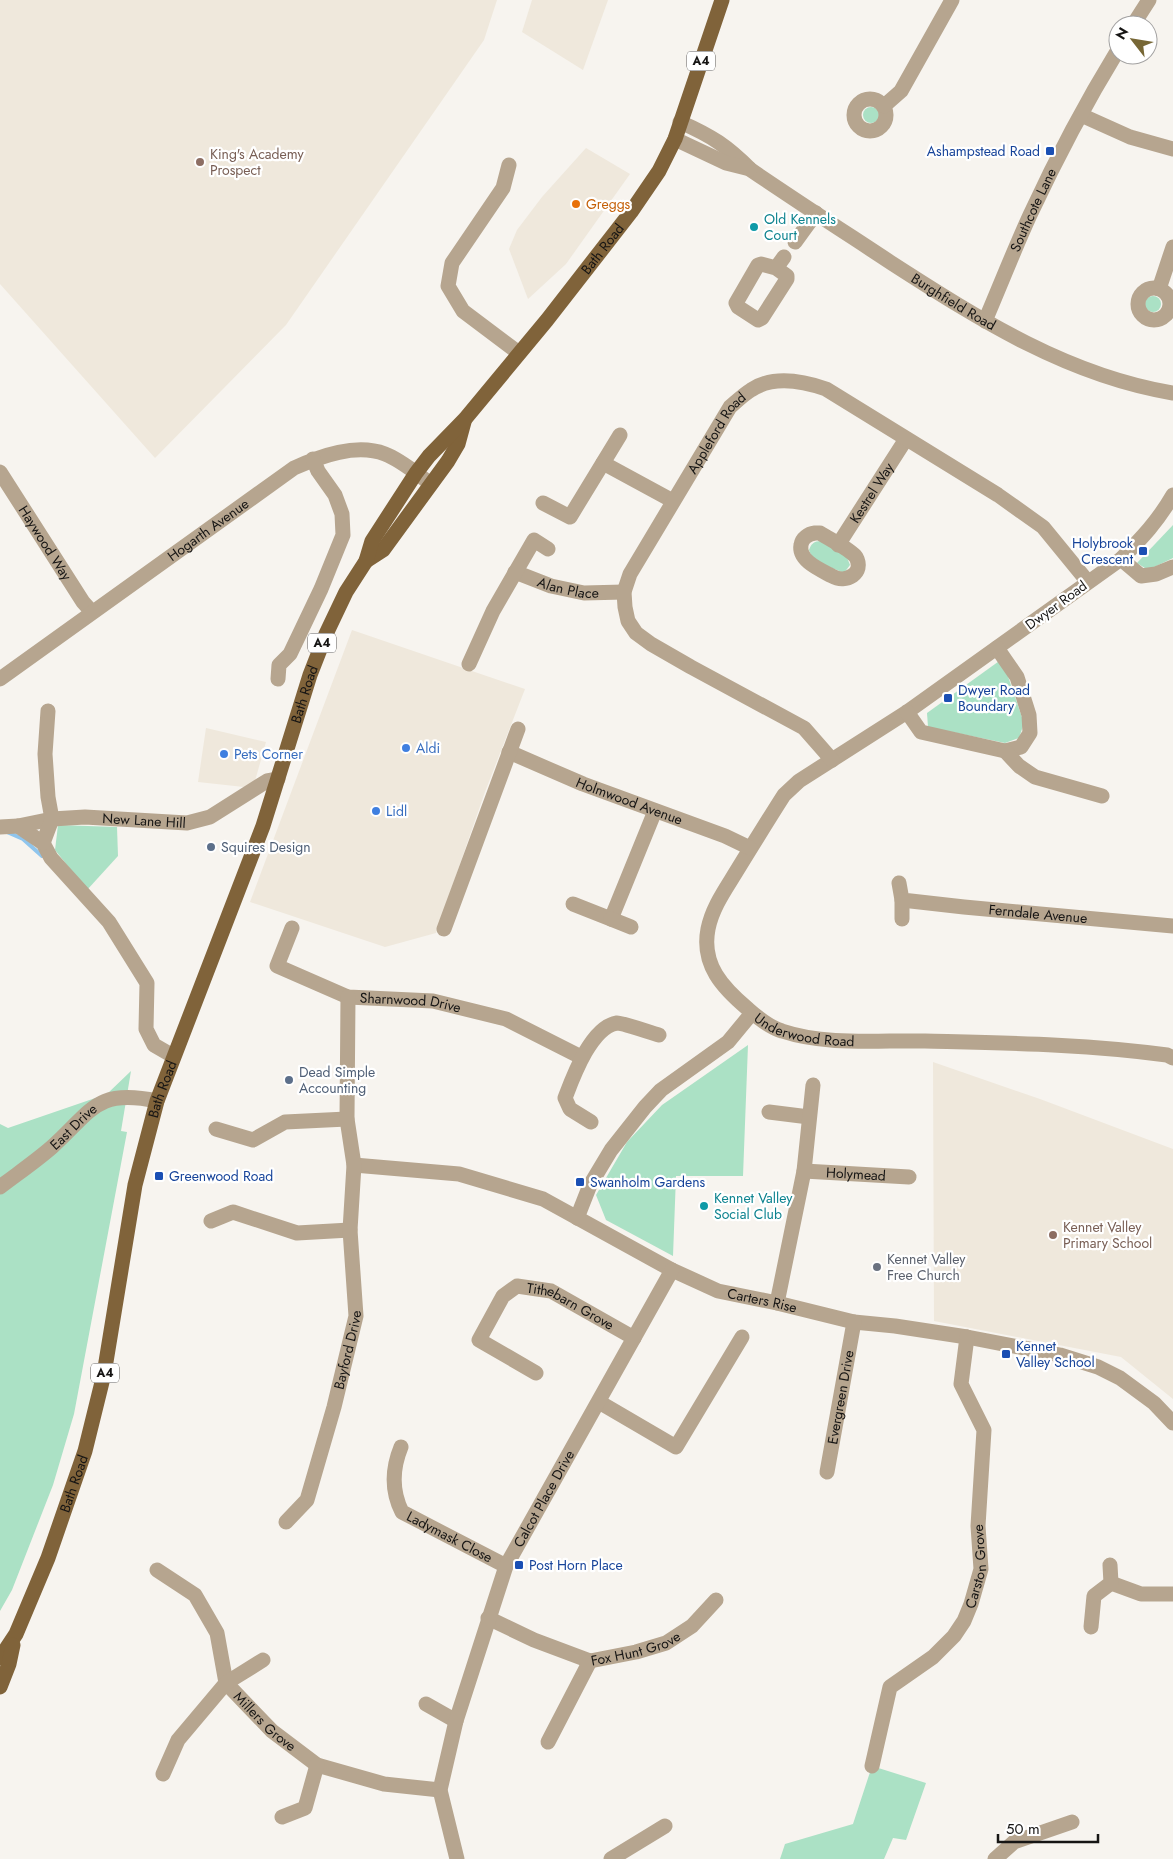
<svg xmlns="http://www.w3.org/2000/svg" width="1173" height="1859" font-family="Jost,sans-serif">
  <rect width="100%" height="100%" fill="#f7f4ef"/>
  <g fill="#efe8dc">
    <polygon points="0,0 497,0 484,40 286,325 155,458 0,284"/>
    <polygon points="532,0 608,0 583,70 522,32"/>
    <polygon points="586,148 630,174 566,264 528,299 509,249 517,230 542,197"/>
    <polygon points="352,630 525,689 485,792 436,933 385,947 250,902"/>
    <polygon points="206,728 266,742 253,788 198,782"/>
    <polygon points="933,1062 1040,1099 1173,1149 1173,1399 1121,1357 934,1321"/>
  </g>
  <g fill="#abe1c5">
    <circle cx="871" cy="115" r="8"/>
    <circle cx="1153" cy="304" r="8"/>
    <polygon points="1173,525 1173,558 1148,570 1137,563"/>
    <path d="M821,541l25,14 4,10 -6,8 -31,-13 -4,-10c2,-6 5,-9 12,-9z"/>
    <polygon points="1002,659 1024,723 1019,738 1005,743 928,727 927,713"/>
    <polygon points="58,825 117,827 118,856 87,890 55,850"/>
    <polygon points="748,1045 743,1176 676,1176 673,1256 606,1220 596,1195 627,1142 662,1105"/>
    <polygon points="131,1071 121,1131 127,1132 74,1414 53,1485 12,1590 0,1611 0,1124 8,1128 107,1094"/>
    <polygon points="872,1766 926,1783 906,1840 893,1838 884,1859 780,1859 785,1844 853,1824"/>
  </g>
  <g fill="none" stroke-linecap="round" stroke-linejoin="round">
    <polyline stroke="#8fc5ed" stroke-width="4" points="7,832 23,839 42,856"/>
    <g stroke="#b6a58f" stroke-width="15">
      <polyline points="1133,25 1149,0"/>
      <circle cx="870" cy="115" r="16"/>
      <polyline points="884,106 901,91 952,0"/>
      <polyline points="1081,115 1130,137 1173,149"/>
      <path id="s1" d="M680,122c32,14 47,24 71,48 47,32 95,63 142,94 87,56 176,112 280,129"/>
      <polyline points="675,139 726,163 750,169"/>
      <polyline points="509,165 503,188 452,263 448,286 463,311 519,353"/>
      <polyline points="795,242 816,213"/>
      <polyline points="776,268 761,264 758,265 736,303 738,307 758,320 762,318 787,279 787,276 776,268 784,257"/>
      <circle cx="1154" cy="304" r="16"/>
      <polyline points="1159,289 1173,247"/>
      <path id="s2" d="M985,321c15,-35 29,-71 45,-106 26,-56 55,-111 88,-165"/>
      <polyline points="603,463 673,501"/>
      <path id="s3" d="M0,472l83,130 9,10"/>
      <path id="s4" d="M1173,495c-15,26 -31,43 -52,64l-214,153 -108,69 -15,14c-16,25 -32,51 -48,77 -11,18 -24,36 -28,57 -7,36 15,59 40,80 10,9 21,18 34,22 45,15 97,9 143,10 81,2 162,3 242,14l6,3"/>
      <polyline points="543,503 570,517 620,435"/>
      <path d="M815,533h5c9,6 30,16 36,24 9,16 -10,27 -24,19 -11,-6 -34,-15 -31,-31 1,-7 7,-11 14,-12z"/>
      <path id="s5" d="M838,545l68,-106"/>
      <polyline points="1121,559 1141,576 1156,574 1173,567"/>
      <path id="s6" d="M515,572l36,14 33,7 40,-1"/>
      <polyline points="469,664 493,611 534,540 548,549"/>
      <path id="s7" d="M0,679l294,-211c27,-12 62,-25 91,-14 16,6 32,20 46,30"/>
      <polyline points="278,679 279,665 290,654 321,589 343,535 342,514 335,495 318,471 313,459"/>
      <polyline points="907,712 921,732 1005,751 1021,747 1030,733 1029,715 1017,677 997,648"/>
      <polyline points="1005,751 1019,766 1035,777 1102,796"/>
      <path id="s8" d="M509,752l74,32 142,52 25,12"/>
      <path id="s9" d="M832,760l-28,-32 -113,-61 -40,-23 -15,-11 -8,-12 -3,-14 -1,-15 6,-18 100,-167c7,-6 13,-12 21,-17 22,-15 52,-9 75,-1l172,106 45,32 45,55"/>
      <polyline points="18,826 43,843 51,858 109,922 147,983 146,1029 154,1045 173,1056"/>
      <path id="s10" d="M0,827l18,-1 34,-7 33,-2 102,6 23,-6 57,-36 11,-2"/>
      <polyline points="43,843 52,819 48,797 45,754 48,711"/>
      <path id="s11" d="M899,883l3,17 62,7 209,19"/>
      <polyline points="902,900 902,919"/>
      <polyline points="573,904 611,919 655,811"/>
      <polyline points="611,919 631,927"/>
      <path id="s12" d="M292,928l-15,38 71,31 85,4 73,18 75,38"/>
      <polyline points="444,929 518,729"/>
      <polyline points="769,1112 809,1117"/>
      <path d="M591,1122l-21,-13 -5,-11c8,-21 26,-71 52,-75 7,0 34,10 42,12"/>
      <polyline points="216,1129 253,1140 285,1122 347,1119"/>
      <path id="s13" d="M354,1165l105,9 84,25 129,71 46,21 59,12 77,19 41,4 72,11 93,18 38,12 22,11 34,25 19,20"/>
      <path id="s14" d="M804,1171l105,6"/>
      <path id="s15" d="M0,1187c17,-13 36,-26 52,-40 40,-36 44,-59 105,-46"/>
      <polyline points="577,1218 590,1185 611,1150 645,1107 661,1090 728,1042 752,1013"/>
      <polyline points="211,1221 233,1212 297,1233 350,1230"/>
      <polyline points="777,1303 804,1171 813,1085"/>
      <path id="s16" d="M536,1373l-57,-33 24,-44 14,-10 34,5 83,47"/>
      <polyline points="599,1402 676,1447 742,1337"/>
      <path id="s17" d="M401,1447c-9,22 -10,43 1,65l104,54"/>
      <path id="s18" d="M827,1472l27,-150"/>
      <path id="s19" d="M286,1522l21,-22 27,-93 22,-91 -6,-86 4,-65 -7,-46 1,-122"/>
      <path id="s20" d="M157,1570l38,25 22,38 9,50 46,48 45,34 67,19 56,6"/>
      <polyline points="1111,1583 1141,1594 1173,1594"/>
      <path id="s21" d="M488,1618l46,22 56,21 46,-9 30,-9 26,-17 24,-26"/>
      <polyline points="1091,1627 1094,1596 1111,1583 1110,1565"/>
      <polyline points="426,1704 456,1721"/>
      <polyline points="548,1742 590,1661"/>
      <path id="s22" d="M872,1766l18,-79 43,-30 21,-21 10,-15 7,-17 10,-35 -3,-43 6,-96 -23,-46 6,-47"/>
      <polyline points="163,1774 178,1740 226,1683 263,1660"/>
      <polyline points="282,1817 305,1808 317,1765"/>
      <path id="s23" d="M457,1859l-17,-69 16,-69 50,-155 166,-296"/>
      <polyline points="611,1859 665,1826"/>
      <polyline points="995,1859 1014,1842 1072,1822"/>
    </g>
    <g stroke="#80633a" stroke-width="15">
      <polyline points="366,561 383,550 448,461 458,444 464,422"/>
      <path id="s24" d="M0,1658l16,-24 32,-76 37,-107 19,-77 31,-189 22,-84 106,-275 47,-151 16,-41 20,-42 20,-31 6,-20 44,-68 13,-17 36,-37 82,-99 84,-108 28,-41 16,-32 47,-139"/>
      <polyline points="0,1687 9,1664 13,1645"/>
    </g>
  </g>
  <g fill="#1a4fb4" stroke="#fff" stroke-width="2">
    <rect x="1045" y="146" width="10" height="10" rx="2.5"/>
    <rect x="1138" y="546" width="10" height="10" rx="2.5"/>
    <rect x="943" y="693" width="10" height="10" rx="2.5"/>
    <rect x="154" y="1171" width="10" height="10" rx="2.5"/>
    <rect x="575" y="1177" width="10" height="10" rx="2.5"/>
    <rect x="1001" y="1349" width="10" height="10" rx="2.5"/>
    <rect x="514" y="1560" width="10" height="10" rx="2.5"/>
  </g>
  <g fill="#8d6e63" stroke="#fff" stroke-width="2">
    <circle cx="200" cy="162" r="5"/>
    <circle cx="1053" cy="1235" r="5"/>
  </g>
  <circle fill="#e8710a" stroke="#fff" stroke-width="2" cx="576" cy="204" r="5"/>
  <g fill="#0f9aa8" stroke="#fff" stroke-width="2">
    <circle cx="754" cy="227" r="5"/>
    <circle cx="704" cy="1206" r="5"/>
  </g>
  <g fill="#3f7fe0" stroke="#fff" stroke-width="2">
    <circle cx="406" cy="748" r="5"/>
    <circle cx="224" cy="754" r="5"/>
    <circle cx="376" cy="811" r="5"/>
  </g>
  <g fill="#5c6f8a" stroke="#fff" stroke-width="2">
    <circle cx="211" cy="847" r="5"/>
    <circle cx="289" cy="1080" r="5"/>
  </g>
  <circle fill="#6b7280" stroke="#fff" stroke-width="2" cx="877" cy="1267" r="5"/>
  <g text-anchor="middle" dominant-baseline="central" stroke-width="4.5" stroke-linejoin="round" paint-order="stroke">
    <g fill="#fff" stroke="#5c5b5a" stroke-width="1">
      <rect x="687" y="51.5" width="28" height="19" rx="4"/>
      <rect x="308" y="633.5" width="28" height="19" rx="4"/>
      <rect x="91" y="1363.5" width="28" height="19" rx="4"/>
    </g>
    <g font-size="12" font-weight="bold" fill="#161514">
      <text x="701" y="61">A4</text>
      <text x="322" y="643">A4</text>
      <text x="105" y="1373">A4</text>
    </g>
    <g font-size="14" fill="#164399" stroke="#fff" text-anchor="start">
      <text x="1040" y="151" text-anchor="end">Ashampstead Road</text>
      <text x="1133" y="543" text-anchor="end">Holybrook<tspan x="1133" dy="16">Crescent</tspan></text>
      <text x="958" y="690">Dwyer Road<tspan x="958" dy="16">Boundary</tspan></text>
      <text x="169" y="1176">Greenwood Road</text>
      <text x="590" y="1182">Swanholm Gardens</text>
      <text x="1016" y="1346">Kennet<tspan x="1016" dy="16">Valley School</tspan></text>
      <text x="529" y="1565">Post Horn Place</text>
    </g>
    <g font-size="14" fill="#785e54" stroke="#fff" text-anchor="start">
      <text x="210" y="154">King's Academy<tspan x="210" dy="16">Prospect</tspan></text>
      <text x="1063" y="1227">Kennet Valley<tspan x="1063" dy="16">Primary School</tspan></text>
    </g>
    <g font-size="14" fill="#c56008" stroke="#fff" text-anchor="start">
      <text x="586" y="204">Greggs</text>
    </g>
    <g font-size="14" fill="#161514" stroke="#fff">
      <text stroke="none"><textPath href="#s2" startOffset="121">Southcote Lane</textPath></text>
      <text stroke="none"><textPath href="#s24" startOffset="1556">Bath Road</textPath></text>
      <text stroke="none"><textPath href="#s1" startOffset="328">Burghfield Road</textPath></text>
      <text stroke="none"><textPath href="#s9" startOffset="464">Appleford Road</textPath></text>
      <text stroke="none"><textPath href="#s5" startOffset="62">Kestrel Way</textPath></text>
      <text stroke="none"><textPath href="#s7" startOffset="256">Hogarth Avenue</textPath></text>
      <text stroke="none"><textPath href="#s3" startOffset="84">Haywood Way</textPath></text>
      <text stroke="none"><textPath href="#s6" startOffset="56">Alan Place</textPath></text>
      <text transform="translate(1056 605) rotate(-36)">Dwyer Road</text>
      <text stroke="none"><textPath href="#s24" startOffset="1015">Bath Road</textPath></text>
      <text stroke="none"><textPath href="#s8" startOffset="130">Holmwood Avenue</textPath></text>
      <text stroke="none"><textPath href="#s10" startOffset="145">New Lane Hill</textPath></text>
      <text stroke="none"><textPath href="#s11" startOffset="154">Ferndale Avenue</textPath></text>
      <text stroke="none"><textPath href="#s12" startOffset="181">Sharnwood Drive</textPath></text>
      <text stroke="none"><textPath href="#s4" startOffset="806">Underwood Road</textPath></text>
      <text stroke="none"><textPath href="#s24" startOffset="595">Bath Road</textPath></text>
      <text stroke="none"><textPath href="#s15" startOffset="95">East Drive</textPath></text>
      <text stroke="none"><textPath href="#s14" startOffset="52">Holymead</textPath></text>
      <text stroke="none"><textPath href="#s13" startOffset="436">Carters Rise</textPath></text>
      <text stroke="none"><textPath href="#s16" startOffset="191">Tithebarn Grove</textPath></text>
      <text stroke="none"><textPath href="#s19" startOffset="186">Bayford Drive</textPath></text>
      <text stroke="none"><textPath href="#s18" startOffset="76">Evergreen Drive</textPath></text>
      <text stroke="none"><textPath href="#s24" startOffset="190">Bath Road</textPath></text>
      <text stroke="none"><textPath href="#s23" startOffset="382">Calcot Place Drive</textPath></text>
      <text stroke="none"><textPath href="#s17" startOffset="121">Ladymask Close</textPath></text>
      <text stroke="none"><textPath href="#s22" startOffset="238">Carston Grove</textPath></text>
      <text stroke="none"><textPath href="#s21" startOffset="158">Fox Hunt Grove</textPath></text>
      <text stroke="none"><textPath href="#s20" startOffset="195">Millers Grove</textPath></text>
    </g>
    <g font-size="14" fill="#0d838f" stroke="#fff" text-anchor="start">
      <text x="764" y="219">Old Kennels<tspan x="764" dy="16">Court</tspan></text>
      <text x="714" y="1198">Kennet Valley<tspan x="714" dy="16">Social Club</tspan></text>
    </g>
    <g font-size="14" fill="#366cbe" stroke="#fff" text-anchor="start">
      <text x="416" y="748">Aldi</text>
      <text x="234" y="754">Pets Corner</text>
      <text x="386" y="811">Lidl</text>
    </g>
    <g font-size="14" fill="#4e5e75" stroke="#fff" text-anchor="start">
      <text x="221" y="847">Squires Design</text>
      <text x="299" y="1072">Dead Simple<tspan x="299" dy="16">Accounting</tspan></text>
    </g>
    <g font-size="14" fill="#5b616d" stroke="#fff" text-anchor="start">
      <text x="887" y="1259">Kennet Valley<tspan x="887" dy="16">Free Church</tspan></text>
    </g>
  </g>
  <g transform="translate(1133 40) rotate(301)"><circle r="24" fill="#ffffff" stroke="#a2a1a1"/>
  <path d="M0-4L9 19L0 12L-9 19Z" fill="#776735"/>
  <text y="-8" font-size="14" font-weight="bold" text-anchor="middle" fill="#161514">N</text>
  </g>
  <path d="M998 1834v8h100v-8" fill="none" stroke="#161514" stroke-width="2.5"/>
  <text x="1006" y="1834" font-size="15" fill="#161514" stroke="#ffffff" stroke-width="4" paint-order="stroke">50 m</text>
</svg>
